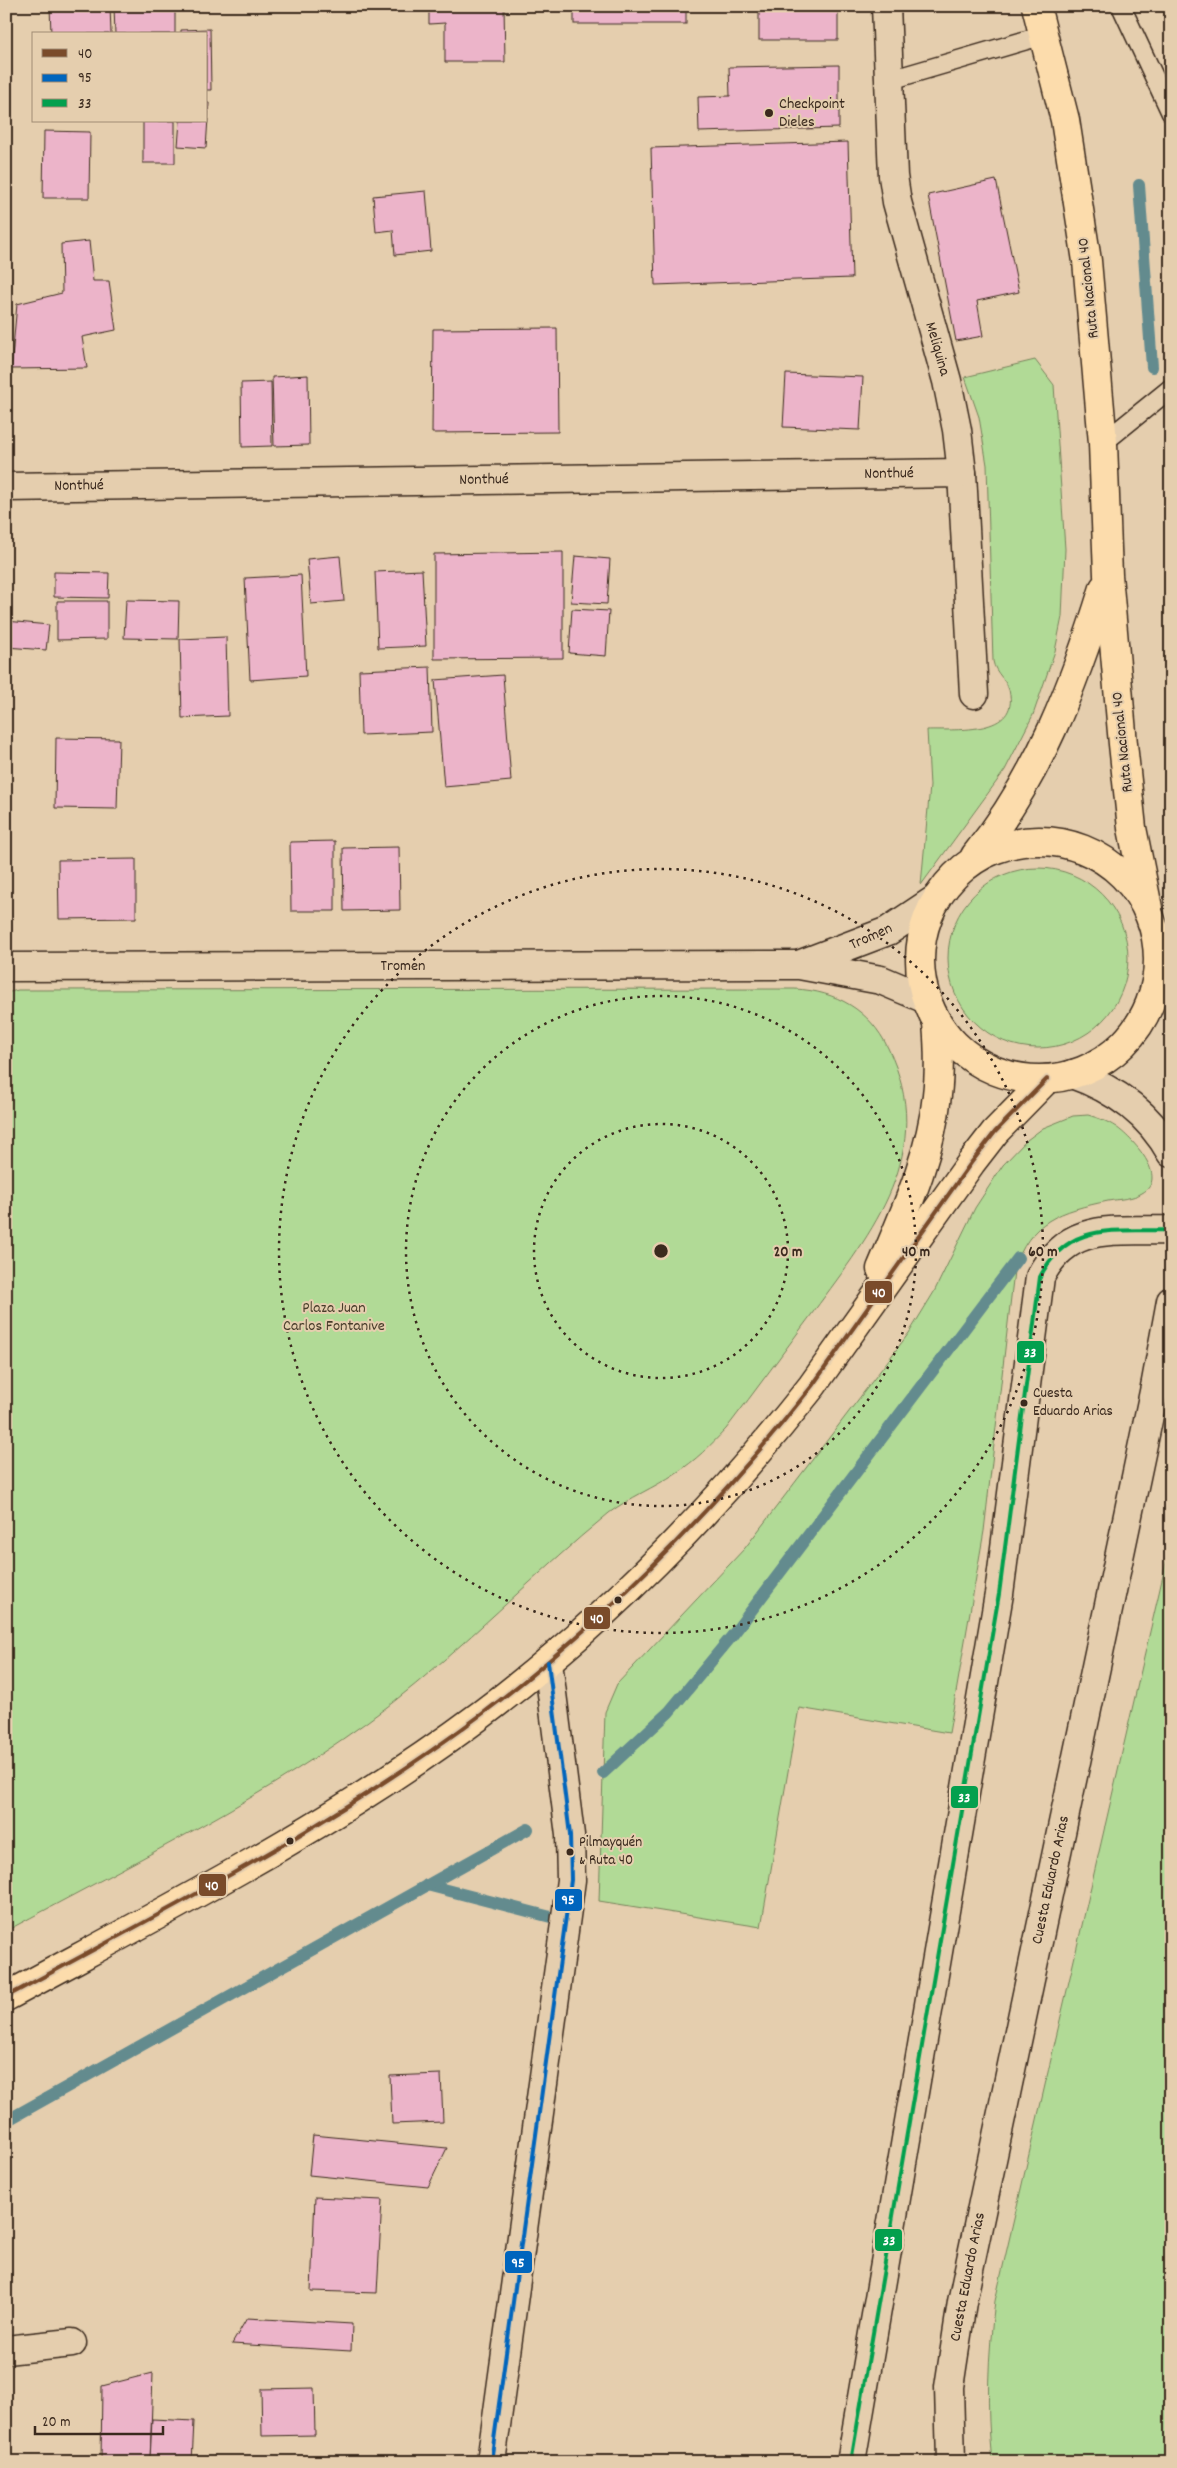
<svg xmlns="http://www.w3.org/2000/svg" width="1177" height="2468" font-family="Dekko,sans-serif">
  <rect width="100%" height="100%" fill="#e5ceae"/>
  <filter id="ink" filterUnits="userSpaceOnUse"><feTurbulence type="fractalNoise" baseFrequency=".02" numOctaves="2"/><feDisplacementMap in="SourceGraphic" scale="10" xChannelSelector="R" yChannelSelector="G"/><feConvolveMatrix kernelMatrix="1 2 1 2 8 2 1 2 1" color-interpolation-filters="sRGB"/></filter>
  <g filter="url(#ink)">
    <g fill="#b1da96" stroke="#76825a">
      <path d="M1035,360l19,25 11,164 -3,68 -7,34 -22,64 -28,55 -84,115 9,-99 -3,-56c25,-1 89,6 83,-35 -1,-14 -15,-21 -17,-34l-6,-196 -8,-48 -14,-40z"/>
      <circle cx="1038" cy="958" r="90"/>
      <path d="M795,989c41,2 75,21 93,59 50,103 -15,183 -74,263 -29,39 -58,79 -88,118 -15,16 -31,32 -50,44 -22,15 -46,24 -67,40 -76,62 -144,134 -222,194 -117,89 -252,154 -381,224v-938l12,-3z"/>
      <path d="M1088,1115c10,3 19,6 28,12 16,11 54,51 26,66 -9,6 -23,6 -34,8 -47,10 -79,19 -94,70l-30,260 -35,202 -150,-25 -38,219 -162,-26 6,-189 12,-28 128,-136 164,-215 25,-41 41,-84 28,-43 24,-25 16,-12 30,-12z"/>
      <path d="M1171,1541v921h-179c-6,-55 -4,-107 3,-161z"/>
    </g>
    <g fill="none" stroke-linecap="round" stroke-linejoin="round">
      <g stroke="#638b8e" stroke-width="12">
        <polyline points="1139,185 1152,367"/>
        <polyline points="603,1773 669,1712 732,1636 1018,1258"/>
        <polyline points="427,1885 566,1921"/>
        <polyline points="6,2121 528,1829"/>
      </g>
    </g>
    <g fill="#ecb4c9" stroke="#3b2a1e">
      <polygon points="50,6 110,6 111,34 51,34"/>
      <polygon points="114,6 175,6 175,34 115,34"/>
      <polygon points="429,6 504,6 505,62 445,62 445,23 429,24"/>
      <rect x="574" y="6" width="112" height="18"/>
      <rect x="759" y="6" width="79" height="34"/>
      <polygon points="210,29 211,90 206,90 206,34 181,34 181,30"/>
      <polygon points="839,65 839,128 699,132 698,97 730,96 729,67"/>
      <polygon points="206,103 209,103 206,148 178,146 180,121 206,121"/>
      <rect x="143" y="121" width="32" height="42"/>
      <polygon points="44,131 90,132 89,198 43,198"/>
      <polygon points="848,142 852,278 655,285 651,148"/>
      <polygon points="996,180 1019,292 977,301 983,336 956,341 928,195"/>
      <polygon points="426,191 431,251 395,255 393,230 376,232 373,196"/>
      <polygon points="89,241 93,281 109,281 116,330 82,337 87,368 11,369 17,304 62,293 61,244"/>
      <polygon points="557,328 558,432 432,433 433,329"/>
      <polygon points="786,374 863,377 860,430 783,427"/>
      <polygon points="308,375 309,445 274,446 272,377"/>
      <polygon points="271,382 272,446 242,447 241,383"/>
      <polygon points="563,552 563,658 434,659 434,554"/>
      <polygon points="340,556 344,601 311,604 307,559"/>
      <polygon points="575,556 610,559 607,604 571,602"/>
      <polygon points="422,570 426,646 378,648 375,572"/>
      <polygon points="54,572 109,573 108,598 54,597"/>
      <polygon points="301,575 306,676 250,680 245,578"/>
      <polygon points="126,600 179,601 178,639 124,638"/>
      <polygon points="57,601 107,601 107,639 57,640"/>
      <polygon points="572,609 609,611 606,656 569,653"/>
      <polygon points="6,621 49,625 46,650 6,647"/>
      <polygon points="226,637 228,716 182,718 180,639"/>
      <polygon points="430,667 432,732 361,735 359,670"/>
      <polygon points="503,675 511,781 444,787 435,680"/>
      <polygon points="56,738 119,739 117,809 55,808"/>
      <polygon points="335,841 335,911 291,911 290,842"/>
      <polygon points="399,847 400,910 344,911 343,848"/>
      <polygon points="136,859 136,918 59,919 58,860"/>
      <polygon points="441,2074 443,2122 392,2124 390,2076"/>
      <polygon points="313,2135 447,2148 428,2187 309,2175"/>
      <polygon points="315,2197 382,2200 377,2293 311,2291"/>
      <polygon points="247,2318 352,2324 351,2351 232,2344"/>
      <polygon points="153,2373 150,2462 101,2462 102,2386"/>
      <polygon points="314,2388 315,2435 262,2436 261,2389"/>
      <polygon points="152,2419 194,2421 192,2462 150,2460"/>
    </g>
    <g fill="none" stroke-linecap="round" stroke-linejoin="round">
      <defs>
        <g id="service">
          <polyline points="1121,6 1171,113"/>
          <polyline points="890,80 1044,35"/>
          <polyline points="1103,443 1171,388"/>
        </g>
        <g id="minor">
          <polyline points="886,6 893,176 897,202 947,381 957,430 962,473 974,694"/>
          <polyline points="6,487 962,473"/>
          <polyline points="801,964 888,931 936,899"/>
          <polyline points="6,967 799,965 881,980 926,999"/>
          <polyline points="6,2350 72,2343"/>
          <path d="M851,2462l148,-868 41,-317c29,-57 76,-45 131,-47"/>
        </g>
        <g id="tertiary">
          <polyline points="1157,933 1171,976"/>
          <path d="M1072,1074c43,15 77,39 99,79"/>
          <polyline points="491,2462 571,1880 570,1835 548,1662"/>
          <polyline points="951,2462 949,2387 962,2302 1155,1387 1171,1301"/>
        </g>
        <g id="primary">
          <polyline points="1036,6 1065,120 1087,261 1103,443 1108,575 1123,744 1132,828 1148,908"/>
          <circle cx="1039" cy="960" r="119"/>
          <path d="M975,856c64,-79 99,-171 129,-268"/>
          <path d="M881,1269c23,-55 50,-113 56,-174 3,-24 2,-48 0,-72"/>
          <path d="M6,1997c162,-88 328,-172 476,-283 125,-94 233,-205 330,-328l159,-223 24,-31 52,-53"/>
        </g>
      </defs>
      <use href="#service" stroke="#3b2a1e" stroke-width="21"/>
      <use href="#minor" stroke="#3b2a1e" stroke-width="31"/>
      <use href="#tertiary" stroke="#3b2a1e" stroke-width="31"/>
      <use href="#primary" stroke="#3b2a1e" stroke-width="31"/>
      <use href="#service" stroke="#e5ceae" stroke-width="18"/>
      <use href="#minor" stroke="#e5ceae" stroke-width="28"/>
      <use href="#tertiary" stroke="#e5ceae" stroke-width="28"/>
      <use href="#primary" stroke="#fcdcac" stroke-width="28"/>
      <defs>
        <path id="bus-1" d="M6,1997c162,-88 328,-172 476,-283 125,-94 233,-205 330,-328l159,-223 24,-31 52,-53"/>
        <polyline id="bus-2" points="491,2462 571,1880 570,1835 548,1662"/>
        <path id="bus-3" d="M851,2462l148,-868 41,-317c29,-57 76,-45 131,-47"/>
      </defs>
      <use href="#bus-1" stroke="#e5ceae" stroke-width="8"/>
      <use href="#bus-2" stroke="#e5ceae" stroke-width="8"/>
      <use href="#bus-3" stroke="#e5ceae" stroke-width="8"/>
      <use href="#bus-1" stroke="#7a4b2a" stroke-width="4"/>
      <use href="#bus-2" stroke="#0065bd" stroke-width="4"/>
      <use href="#bus-3" stroke="#03a04e" stroke-width="4"/>
    </g>
  </g>
  <g fill="none" stroke="#3b2a1e" stroke-width="2.5" stroke-dasharray="2.5 5">
    <circle cx="661" cy="1251" r="127"/>
    <circle cx="661" cy="1251" r="255"/>
    <circle cx="661" cy="1251" r="382"/>
  </g>
  <g fill="#3b2a1e" stroke="#e5ceae" stroke-width="2">
    <circle cx="769" cy="113" r="5"/>
    <circle cx="1024" cy="1403" r="4.5"/>
    <circle cx="618" cy="1600" r="4.5"/>
    <circle cx="290" cy="1841" r="4.5"/>
    <circle cx="570" cy="1852" r="4.5"/>
  </g>
  <g text-anchor="middle" dominant-baseline="central" stroke-width="4" stroke-linejoin="round" paint-order="stroke">
    <g font-size="15" fill="#3b2a1e" stroke="#e5ceae" text-anchor="start">
      <text x="1033" y="1394">Cuesta<tspan x="1033" dy="18">Eduardo Arias</tspan></text>
      <text x="579" y="1843">Pilmayquén<tspan x="579" dy="18">&amp; Ruta 40</tspan></text>
    </g>
    <g font-size="16" fill="#3b2a1e" stroke="#e5ceae" text-anchor="start">
      <text x="779" y="104">Checkpoint<tspan x="779" dy="18">Dieles</tspan></text>
    </g>
    <g font-size="16" fill="#3b2a1e" stroke="#e5ceae">
      <text transform="translate(1089 288) rotate(-96)">Ruta Nacional 40</text>
      <text transform="translate(937 349) rotate(74)">Meliquina</text>
      <text transform="translate(889 474) rotate(-1)">Nonthué</text>
      <text transform="translate(484 480) rotate(-1)">Nonthué</text>
      <text transform="translate(79 486) rotate(-1)">Nonthué</text>
      <text transform="translate(1123 742) rotate(-96)">Ruta Nacional 40</text>
      <text transform="translate(871 937) rotate(-24)">Tromen</text>
      <text x="403" y="966">Tromen</text>
      <text transform="translate(1051 1880) rotate(-78)">Cuesta Eduardo Arias</text>
      <text transform="translate(968 2277) rotate(-79)">Cuesta Eduardo Arias</text>
    </g>
    <g font-size="16" fill="#473c2a" stroke="#e5ceae">
      <text x="334" y="1308">Plaza Juan<tspan x="334" dy="18">Carlos Fontanive</tspan></text>
    </g>
  </g>
  <circle cx="661" cy="1251" r="8" fill="#3b2a1e" stroke="#e5ceae" stroke-width="2.5"/>
  <g font-size="15" text-anchor="middle" font-weight="bold" fill="#3b2a1e" stroke="#e5ceae" stroke-width="4" stroke-linejoin="round" paint-order="stroke">
    <text x="788" y="1256">20 m</text>
    <text x="916" y="1256">40 m</text>
    <text x="1043" y="1256">60 m</text>
  </g>
  <g stroke="#e5ceae" stroke-width="2">
    <rect x="864" y="1280" width="29" height="24" rx="5" fill="#7a4b2a"/>
    <rect x="1016" y="1340" width="29" height="24" rx="5" fill="#03a04e"/>
    <rect x="583" y="1606" width="28" height="24" rx="5" fill="#7a4b2a"/>
    <rect x="950" y="1785" width="29" height="24" rx="5" fill="#03a04e"/>
    <rect x="198" y="1873" width="29" height="24" rx="5" fill="#7a4b2a"/>
    <rect x="554" y="1888" width="29" height="24" rx="5" fill="#0065bd"/>
    <rect x="874" y="2228" width="29" height="24" rx="5" fill="#03a04e"/>
    <rect x="504" y="2250" width="29" height="24" rx="5" fill="#0065bd"/>
  </g>
  <g font-size="14" text-anchor="middle" font-weight="bold" fill="#fff">
    <text x="879" y="1297">40</text>
    <text x="1030" y="1357">33</text>
    <text x="597" y="1623">40</text>
    <text x="964" y="1802">33</text>
    <text x="212" y="1890">40</text>
    <text x="568" y="1904">95</text>
    <text x="889" y="2245">33</text>
    <text x="518" y="2267">95</text>
  </g>
  <rect width="1177" height="2468" fill="none" stroke="#e5ceae" stroke-width="25"/>
  <rect x="12" y="12" width="1152" height="2443" fill="none" stroke="#3b2a1e" stroke-width="2" filter="url(#ink)"/>
  <rect x="32" y="32" width="175" height="90" fill="#e5ceae" stroke="#a18c74"/>
  <rect x="42" y="49" width="25" height="8" fill="#7a4b2a" stroke="#a18c74"/>
  <text x="78" y="58" font-size="15" fill="#3b2a1e">40</text>
  <rect x="42" y="74" width="25" height="8" fill="#0065bd" stroke="#a18c74"/>
  <text x="78" y="82" font-size="15" fill="#3b2a1e">95</text>
  <rect x="42" y="99" width="25" height="8" fill="#03a04e" stroke="#a18c74"/>
  <text x="78" y="108" font-size="15" fill="#3b2a1e">33</text>
  <path d="M35 2426v8h128v-8" fill="none" stroke="#3b2a1e" stroke-width="2.5"/>
  <text x="42" y="2426" font-size="15" fill="#3b2a1e" stroke="#e5ceae" stroke-width="4" paint-order="stroke">20 m</text>
</svg>
